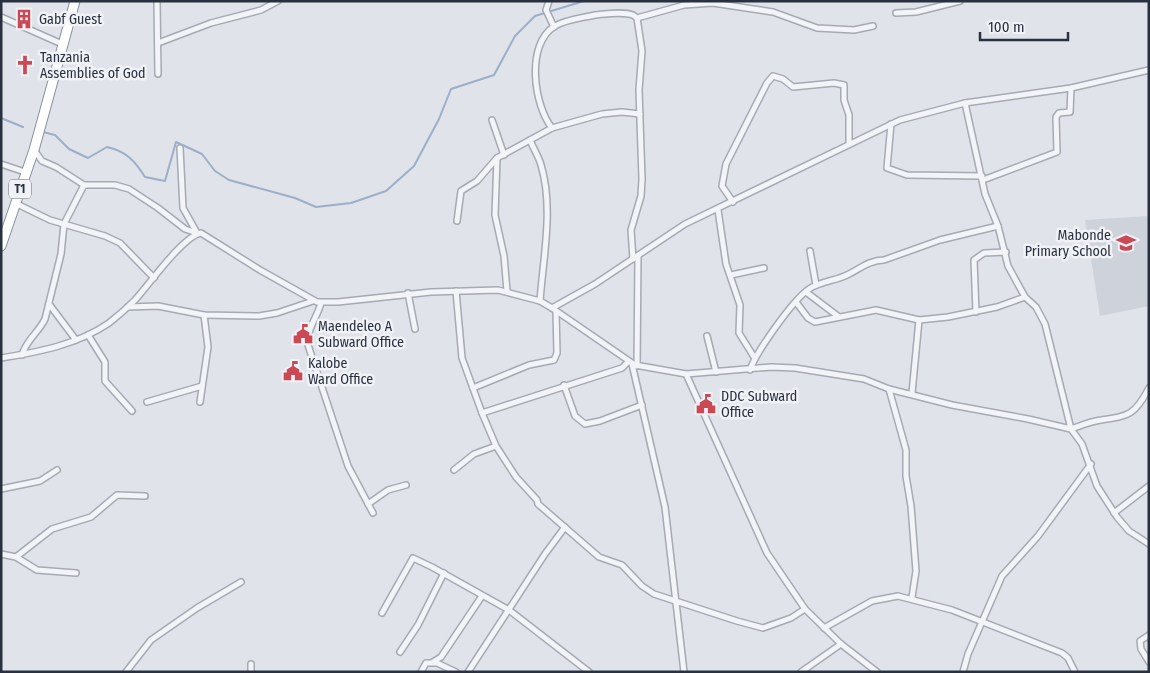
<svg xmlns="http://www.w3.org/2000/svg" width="1150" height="673" font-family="'Fira Sans Condensed',sans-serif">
  <rect width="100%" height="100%" fill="#e0e3e9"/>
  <polygon fill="#ced2db" points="1149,216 1149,306 1100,316 1085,220"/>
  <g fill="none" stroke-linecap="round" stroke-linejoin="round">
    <g stroke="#9cafc8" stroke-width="2">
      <polyline points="1,118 23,127"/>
      <path d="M43,132l12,3 14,14 19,9 19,-11c19,4 28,14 38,30l20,4 11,-39 26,12 13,17 14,9 66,18 21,9 35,-4 35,-12 28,-25 25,-47 12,-30 43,-14 21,-39 20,-20 49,-15"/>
    </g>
    <defs>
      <g id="minor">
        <polyline points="157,1 158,74"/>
        <polyline points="549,1 546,10 554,27"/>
        <polyline points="896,13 916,12 960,1"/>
        <polyline points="1,17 62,44"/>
        <polyline points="637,18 684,5 713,3 773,12 817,28 854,30 873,26"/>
        <polyline points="158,43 211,23 261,10 278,1"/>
        <path d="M965,103l20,91 13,32 10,40 17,31 11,10 9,17 26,105c9,-3 20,-8 30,-9 28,-4 34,-5 48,-32"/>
        <polyline points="492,120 504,155"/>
        <polyline points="891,124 887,168 907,175 982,176"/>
        <path d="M552,128c-18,-22 -27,-84 3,-102 12,-7 27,-8 40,-11 11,-1 28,-4 38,0l4,3 5,33 -3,39 3,89 -1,17 -10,34 2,29"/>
        <path d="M530,140c3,8 9,17 11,25 13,43 2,93 -1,136"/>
        <polyline points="180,148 183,208 197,233"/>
        <polyline points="34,150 42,161 56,167 84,185 115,185 129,189 158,208 185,229 197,233"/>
        <polyline points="497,158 495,215 504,256 507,291"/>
        <polyline points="1,164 25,172"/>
        <polyline points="983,180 1057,152 1056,117 1059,113 1070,112 1071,88"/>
        <polyline points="733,202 722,186 726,164 767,83 773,76 783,79 793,87 834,83 844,85 844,100 849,115 849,144"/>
        <polyline points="15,203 50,220 105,236 120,243 154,278"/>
        <polyline points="718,210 726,264 740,305 739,333 754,357"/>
        <polyline points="457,221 461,191 477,181 497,158 552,128 602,114 622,112 640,114"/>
        <polyline points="810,251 816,285"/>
        <polyline points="731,275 764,268"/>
        <polyline points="456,291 462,358 482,413 496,446 516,477 537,500 538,504 599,557 622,565 642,586 654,594 737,621 763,628 791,618 805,609"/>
        <polyline points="806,292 839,317"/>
        <polyline points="408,293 415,329"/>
        <polyline points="796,302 808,318 815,322 876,310 919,320 948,317 997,307 1025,297"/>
        <path d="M321,303c-4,15 -15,27 -13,42l40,121 25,47"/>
        <polyline points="49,304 76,340"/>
        <polyline points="128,307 158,306 204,315 259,316 277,313 313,301"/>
        <polyline points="552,308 595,284 685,224 900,120 965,103 1071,88 1149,70"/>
        <polyline points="976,312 974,260 984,253 1006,252"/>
        <polyline points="88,335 105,362 105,381 132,411"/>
        <polyline points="707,336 716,372"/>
        <path d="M22,355c4,-15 17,-23 23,-36l16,-65 3,-30 20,-39"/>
        <path d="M1,358c37,-6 76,-13 108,-35 9,-7 18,-15 26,-23 13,-14 48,-64 66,-67l59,37 57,32h21l93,-10 67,-2 42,11 12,7 83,57 51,9 85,-7 24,1 69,11 25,10 63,16 76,14 43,10 11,15 15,42 20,31 12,14 20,13"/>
        <polyline points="632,364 665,507 684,672"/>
        <polyline points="637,366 638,256"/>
        <path d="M750,370c6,-18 43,-70 59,-81 12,-8 27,-8 40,-15 12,-6 21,-14 35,-14l56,-20 58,-14"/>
        <polyline points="686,374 767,553 805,609 841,644 877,672"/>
        <polyline points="564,385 575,416 585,424 600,421 642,405"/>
        <polyline points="473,388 529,365 554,360 557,353 556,311"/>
        <polyline points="889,389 906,450 906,476 911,506 916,571 912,597"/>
        <polyline points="912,393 919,320"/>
        <polyline points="147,402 202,386"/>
        <polyline points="200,402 208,347 204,315"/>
        <polyline points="482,413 622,368 628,362"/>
        <polyline points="454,470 474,454 496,446"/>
        <polyline points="1,489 40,481 57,470"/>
        <polyline points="368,504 388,490 406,485"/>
        <polyline points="1114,513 1149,486"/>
        <polyline points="1,554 16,557 37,570 76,573"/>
        <polyline points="16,557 52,529 91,517 117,495 145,496"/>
        <polyline points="382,613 413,558 432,567 509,610 589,672"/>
        <polyline points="824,628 872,601 898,596 952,610 1062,653 1068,658 1075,672"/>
        <polyline points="1149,635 1140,641 1141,649 1149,662"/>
        <polyline points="400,652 418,625 444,573"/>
        <polyline points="433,662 441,657 482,596"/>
        <polyline points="126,672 151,640 197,608 241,582"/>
        <polyline points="251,672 251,664"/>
        <polyline points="421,672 426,663 437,663 456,672"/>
        <polyline points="468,672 545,554 565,527"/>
        <polyline points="801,672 841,644"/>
        <polyline points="963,672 968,654 1002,576 1038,536 1091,464"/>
      </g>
      <polyline id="trunk" points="1,246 34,150 75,1"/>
    </defs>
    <use href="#minor" stroke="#a5aab3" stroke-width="8"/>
    <use href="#trunk" stroke="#88909f" stroke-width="11"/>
    <use href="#minor" stroke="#f3f4f7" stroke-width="5"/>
    <use href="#trunk" stroke="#fff" stroke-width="9"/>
  </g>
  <defs>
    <symbol id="building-bare" viewBox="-9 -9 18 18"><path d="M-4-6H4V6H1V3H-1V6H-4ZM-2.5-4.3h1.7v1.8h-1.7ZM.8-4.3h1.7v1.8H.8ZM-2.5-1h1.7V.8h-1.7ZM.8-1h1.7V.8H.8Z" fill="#cb4855" stroke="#f0f2f6" stroke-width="2.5" paint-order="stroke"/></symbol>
    <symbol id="church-bare" viewBox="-9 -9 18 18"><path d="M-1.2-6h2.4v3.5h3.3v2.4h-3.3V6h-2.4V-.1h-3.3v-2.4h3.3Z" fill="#cb4855" stroke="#f0f2f6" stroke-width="2.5" paint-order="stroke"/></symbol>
    <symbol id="school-bare" viewBox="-9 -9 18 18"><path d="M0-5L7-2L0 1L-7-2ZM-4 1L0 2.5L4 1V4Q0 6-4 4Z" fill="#cb4855" stroke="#f0f2f6" stroke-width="2.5" paint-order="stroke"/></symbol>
    <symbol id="civic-bare" viewBox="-9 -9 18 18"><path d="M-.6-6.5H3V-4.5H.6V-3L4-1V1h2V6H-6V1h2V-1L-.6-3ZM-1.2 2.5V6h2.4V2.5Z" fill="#cb4855" stroke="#f0f2f6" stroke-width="2.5" paint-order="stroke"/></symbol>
  </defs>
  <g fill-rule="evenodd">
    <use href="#building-bare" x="10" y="5" width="28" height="28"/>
    <use href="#church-bare" x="11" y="51" width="28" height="28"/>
    <use href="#school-bare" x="1112" y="229" width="28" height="28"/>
    <use href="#civic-bare" x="289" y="320" width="28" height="28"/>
    <use href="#civic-bare" x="279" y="357" width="28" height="28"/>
    <use href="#civic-bare" x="692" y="390" width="28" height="28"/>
  </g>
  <g text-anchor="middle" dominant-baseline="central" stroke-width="5" stroke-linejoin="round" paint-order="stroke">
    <rect fill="#f0f2f6" stroke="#656a77" stroke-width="1" x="9" y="179.5" width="22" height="19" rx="4"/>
    <g font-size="12" font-weight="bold" fill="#293040">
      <text x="20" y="189">T1</text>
    </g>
    <g font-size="14" fill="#293040" stroke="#f0f2f6" text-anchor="start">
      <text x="39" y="19">Gabf Guest</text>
      <text x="40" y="57">Tanzania<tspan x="40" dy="16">Assemblies of God</tspan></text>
      <text x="1111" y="235" text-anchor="end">Mabonde<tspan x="1111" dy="16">Primary School</tspan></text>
      <text x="318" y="326">Maendeleo A<tspan x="318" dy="16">Subward Office</tspan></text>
      <text x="308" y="363">Kalobe<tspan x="308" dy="16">Ward Office</tspan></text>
      <text x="721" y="396">DDC Subward<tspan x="721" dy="16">Office</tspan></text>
    </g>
  </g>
  <rect width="1150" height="673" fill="none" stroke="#293040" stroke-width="5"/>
  <path d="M980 32v8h88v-8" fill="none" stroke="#293040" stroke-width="2.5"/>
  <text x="988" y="32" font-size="15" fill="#293040" stroke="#f0f2f6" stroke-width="4" paint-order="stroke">100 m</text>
</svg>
